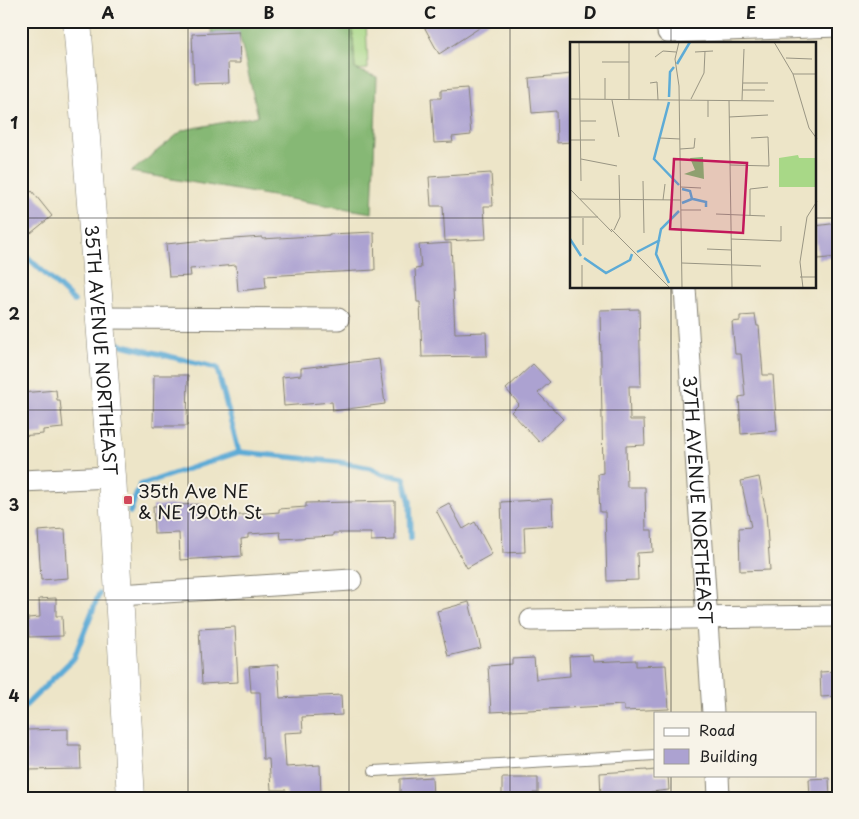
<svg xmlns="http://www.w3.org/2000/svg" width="859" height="819" font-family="'Playpen Sans',sans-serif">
  <rect width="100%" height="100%" fill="#f7f3e8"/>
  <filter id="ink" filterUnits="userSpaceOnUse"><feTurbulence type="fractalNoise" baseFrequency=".02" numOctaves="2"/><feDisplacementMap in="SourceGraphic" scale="10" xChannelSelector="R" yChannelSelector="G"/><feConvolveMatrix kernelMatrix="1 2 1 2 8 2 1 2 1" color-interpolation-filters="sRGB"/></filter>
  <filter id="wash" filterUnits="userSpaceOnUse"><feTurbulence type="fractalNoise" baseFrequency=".0096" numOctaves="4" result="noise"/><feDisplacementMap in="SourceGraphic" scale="20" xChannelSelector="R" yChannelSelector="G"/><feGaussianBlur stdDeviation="1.12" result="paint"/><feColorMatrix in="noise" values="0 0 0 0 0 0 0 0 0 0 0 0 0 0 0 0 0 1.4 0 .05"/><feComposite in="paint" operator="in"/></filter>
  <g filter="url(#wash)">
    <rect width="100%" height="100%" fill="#ede5c8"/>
    <polygon fill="#a8d887" stroke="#627a52" points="352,21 366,21 368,69 355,70"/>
    <polygon fill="#86b874" stroke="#516a48" points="208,21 352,21 355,69 377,77 372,213 131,172 183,130 258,116 239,33 212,33"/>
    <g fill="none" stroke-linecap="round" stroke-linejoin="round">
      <g stroke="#5dabd6" stroke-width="5.5">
        <polyline points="21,251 74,301"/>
        <polyline points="119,344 217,368 239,452 140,485 130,512"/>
        <polyline points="239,452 338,462 371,468 383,474 404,478 410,502 411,538"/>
        <polyline points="21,710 74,658 99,594"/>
      </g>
    </g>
    <g id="blocks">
      <g fill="#aca2d1">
        <polygon points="421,21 490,21 439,54"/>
        <polygon points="239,32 240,63 228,63 229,83 194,84 192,34"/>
        <polygon points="572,74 572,142 557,143 556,111 532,113 529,78"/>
        <polygon points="467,88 471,135 452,137 453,142 434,143 431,98 441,98 441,90"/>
        <polygon points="491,173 493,206 484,206 486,239 445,241 443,206 431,206 429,177"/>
        <polygon points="32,191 52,216 31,233 21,221 21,199"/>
        <polygon points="838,223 838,257 818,259 815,226"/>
        <polygon points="374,232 375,270 265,276 266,288 238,291 236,265 190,269 191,276 169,277 166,244 206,240 206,241 262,237 262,239 329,235 329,234"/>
        <polygon points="451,243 455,333 486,332 487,356 422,357 420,302 417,302 415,269 421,268 419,245"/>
        <polygon points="639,309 641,386 629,386 630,420 644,420 645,445 626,446 627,487 645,487 646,530 652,530 653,552 637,553 638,580 607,581 605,512 600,512 598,474 603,473 600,310"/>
        <polygon points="755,315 757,326 759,326 763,375 773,375 777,431 741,434 739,397 745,396 741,354 735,354 732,322 740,321 740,316"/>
        <polygon points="379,359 385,404 333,411 332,402 284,406 282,377 301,375 301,368"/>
        <polygon points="533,364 550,382 538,393 563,419 539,442 511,412 519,404 506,389"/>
        <polygon points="154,375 188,375 187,426 153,426"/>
        <polygon points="56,390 57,400 60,400 63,428 43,430 43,434 21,436 21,393"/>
        <polygon points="759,477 766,512 770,570 740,571 739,528 751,527 741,481"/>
        <polygon points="552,499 553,525 524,527 525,552 503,553 501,502"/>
        <polygon points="395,501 395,540 371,541 371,533 333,533 333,536 281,539 280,532 248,534 248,538 241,539 242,556 180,560 179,533 154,534 153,506 203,504 204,518 279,512 279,509 306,507 306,503"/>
        <polygon points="449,503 463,529 475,522 492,554 467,568 436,510"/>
        <polygon points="65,529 68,578 41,580 38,531"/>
        <polygon points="56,598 56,616 62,616 63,636 29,637 28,618 40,617 39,599"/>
        <polygon points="469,602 481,648 448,656 437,611"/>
        <polygon points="235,627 238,682 202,684 199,629"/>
        <polygon points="592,655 593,662 636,660 636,666 666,665 669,709 624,711 624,705 491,712 488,666 512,664 512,659 534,658 536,679 570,676 569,656"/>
        <polygon points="278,665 280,698 341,695 342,715 302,717 303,732 284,733 286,767 320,765 321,798 287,798 286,790 271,790 269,759 263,759 260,692 251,692 249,667"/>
        <polygon points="838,671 838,696 821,697 820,672"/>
        <polygon points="68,729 68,745 80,745 81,769 27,770 26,730"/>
        <polygon points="647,770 647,771 655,770 655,775 668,775 669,790 651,792 651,798 620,798 620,795 601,797 600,773"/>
        <polygon points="432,777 433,798 400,798 400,779"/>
        <polygon points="502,778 538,778 538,793 533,793 533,798 502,798"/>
        <polygon points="829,778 830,798 810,798 809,779"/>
      </g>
    </g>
  </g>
  <g filter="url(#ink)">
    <use href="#blocks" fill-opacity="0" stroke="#848072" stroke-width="1"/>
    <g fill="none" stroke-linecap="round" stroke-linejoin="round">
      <defs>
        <polyline id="lane" points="374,771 655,755"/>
        <g id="street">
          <polyline points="668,32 838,26"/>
          <path id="s1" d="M685,288l28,425"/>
          <polyline points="98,318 338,319"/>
          <polyline points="21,481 112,477"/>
          <polyline points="120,595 351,580"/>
          <polyline points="531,620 838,616"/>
          <polyline points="718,775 719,798"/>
        </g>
        <g id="secondary">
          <path id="s2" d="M77,21l35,456 19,321"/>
        </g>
      </defs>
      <use href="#lane" stroke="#848072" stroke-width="12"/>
      <use href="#street" stroke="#848072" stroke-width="23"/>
      <use href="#secondary" stroke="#848072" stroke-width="29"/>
      <use href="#lane" stroke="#fff" stroke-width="10"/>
      <use href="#street" stroke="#fff" stroke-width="21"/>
      <use href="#secondary" stroke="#fff" stroke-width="28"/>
    </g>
  </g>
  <path fill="none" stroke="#1c1c1c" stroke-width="1" stroke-opacity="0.55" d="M188,21v777M349,21v777M510,21v777M671,21v23M21,218h551M815,218h23M671,288v425M21,410h817M21,600h817M671,775v23"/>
  <rect fill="#d1495b" stroke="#f7f3e8" stroke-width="2" x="123" y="495" width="10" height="10" rx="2.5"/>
  <g text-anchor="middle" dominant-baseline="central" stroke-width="4" stroke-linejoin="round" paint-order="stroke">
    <g font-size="18" fill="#1c1c1c" stroke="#f7f3e8">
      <text stroke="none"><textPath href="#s2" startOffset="330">35TH AVENUE NORTHEAST</textPath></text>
      <text stroke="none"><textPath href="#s1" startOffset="212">37TH AVENUE NORTHEAST</textPath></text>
    </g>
    <g font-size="18" fill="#1c1c1c" stroke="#f7f3e8" text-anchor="start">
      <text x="138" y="490">35th Ave NE<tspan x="138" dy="21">&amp; NE 190th St</tspan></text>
    </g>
  </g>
  <g transform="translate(570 42)">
    <rect width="246" height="246" fill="#ede5c8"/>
    <path d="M228,113l1,3h17v29h-37v-29z" fill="#a8d887"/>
    <path d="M133,115l1,22 -20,-5 11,-4 -5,-12z" fill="#86b874"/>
    <path fill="none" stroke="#5dabd6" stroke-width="2.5" d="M107,22l13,-22M99,55l1,-25 4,-5M99,60l-15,57 25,26M112,147l8,2 2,8 -10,4M123,157l13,3v5M0,197l11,17M67,210l23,-12M14,216l22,15 24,-13 2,-6M99,241l-13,-29 5,-25 18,-18"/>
    <path fill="none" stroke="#999583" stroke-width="1" d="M9,0l2,139M59,0v58M109,0l-4,17 4,27 3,202M204,0l19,32 16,54 8,11M125,10l18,-1M85,15l8,-6 13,1M216,16l26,1M32,20h27M223,32h24M35,36v21M80,41l7,-1 1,18M173,41h25M173,48h22M0,57l204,2M121,57l13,-26 1,-22M42,58l7,37M138,58v17M159,58l3,188M172,58l2,-51M159,75l39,-2M10,79h16M90,96l20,1M0,98h25M110,107l14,-1 1,-10M11,117l36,7M160,123l39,1 -1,-29 -17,1M73,139l1,52M111,145l20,1M0,147l42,43M10,157l101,1M93,158l2,-16M111,168h20M146,172l49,2M180,174v-27l18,-2M0,175h28M13,176v27M41,187l59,59M44,188l6,-13 -1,-42M161,197l50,2v-15M137,207l24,1M112,221l79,3M12,223v23M230,235h17M233,246l-3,-26 7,-45 10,-16"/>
    <path fill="#c2185b" fill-opacity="0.15" stroke="#c2185b" stroke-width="2.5" d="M104,117l73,4 -4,70 -73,-4z"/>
    <rect width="246" height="246" fill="none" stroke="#1c1c1c" stroke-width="2.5"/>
  </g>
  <rect width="859" height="819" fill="none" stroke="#f7f3e8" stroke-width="55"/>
  <rect x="654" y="712" width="162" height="65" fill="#f7f3e8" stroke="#9f9d96"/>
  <rect x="664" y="728" width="25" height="8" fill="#ffffff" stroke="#9f9d96"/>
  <text x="699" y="736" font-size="15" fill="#1c1c1c">Road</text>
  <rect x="664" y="749" width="25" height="15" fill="#aca2d1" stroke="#9f9d96"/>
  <text x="699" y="762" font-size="15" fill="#1c1c1c">Building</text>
  <rect x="28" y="28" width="804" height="764" fill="none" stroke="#1c1c1c" stroke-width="2"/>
  <g font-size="16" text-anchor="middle" font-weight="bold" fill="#1c1c1c">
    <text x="108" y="19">A</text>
    <text x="269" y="19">B</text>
    <text x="430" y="19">C</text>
    <text x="590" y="19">D</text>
    <text x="751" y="19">E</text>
    <text x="14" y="129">1</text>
    <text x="14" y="320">2</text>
    <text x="14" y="511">3</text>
    <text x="14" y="702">4</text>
  </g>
</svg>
